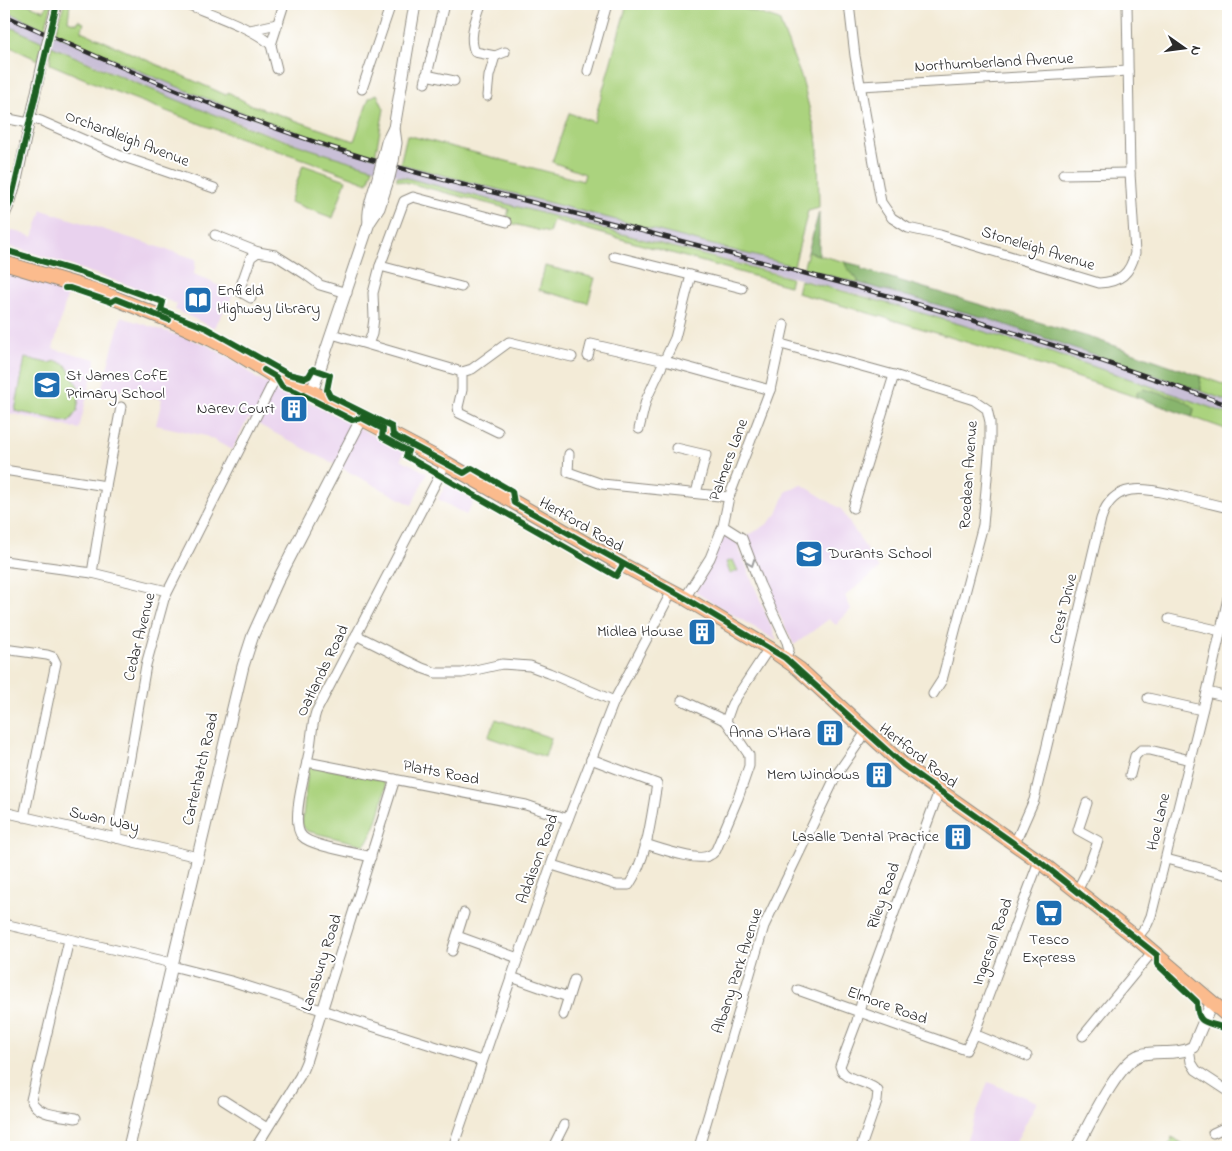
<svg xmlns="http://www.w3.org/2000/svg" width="1232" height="1151" font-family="'Indie Flower',sans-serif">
  <rect width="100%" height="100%" fill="#fff"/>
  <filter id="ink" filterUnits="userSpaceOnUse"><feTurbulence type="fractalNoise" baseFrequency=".02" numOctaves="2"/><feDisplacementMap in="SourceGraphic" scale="10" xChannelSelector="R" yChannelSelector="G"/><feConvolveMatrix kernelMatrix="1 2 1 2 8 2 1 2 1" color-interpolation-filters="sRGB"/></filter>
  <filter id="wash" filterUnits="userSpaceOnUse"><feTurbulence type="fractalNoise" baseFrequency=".0096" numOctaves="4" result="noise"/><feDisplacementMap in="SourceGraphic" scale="20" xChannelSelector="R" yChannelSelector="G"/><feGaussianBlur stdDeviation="1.12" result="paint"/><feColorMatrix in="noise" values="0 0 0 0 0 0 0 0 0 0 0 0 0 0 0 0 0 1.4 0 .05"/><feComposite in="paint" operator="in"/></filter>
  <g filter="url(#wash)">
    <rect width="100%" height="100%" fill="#f3ebd7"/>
    <g fill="#e9d2ee">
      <polygon points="42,210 196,259 194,274 234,293 214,328 175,310 177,304 125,284 30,252 7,246 4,241 13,230 33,237"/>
      <polygon points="4,270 69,289 53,349 96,359 79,429 4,412 4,338 15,340 4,337"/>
      <polygon points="121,317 205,344 240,364 256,378 316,405 404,452 401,459 427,473 412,505 248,419 232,450 206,436 156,425 162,399 102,387"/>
      <polygon points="801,484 841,509 879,569 845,596 851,609 836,625 829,619 794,645 742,539 766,525 777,514 786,492"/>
      <polygon points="446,485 475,499 466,515 438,499"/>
      <polygon points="726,533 734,536 777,641 695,592"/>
      <polygon points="988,1082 1037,1102 1013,1147 964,1147"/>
    </g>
    <polygon fill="#c9bfd7" points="4,10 76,43 219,104 359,153 851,281 986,318 1211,395 1228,401 1228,414 1087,364 865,296 407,178 317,151 184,103 66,52 4,24"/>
    <g fill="#abd37e" stroke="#6b7f54">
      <polygon points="4,4 27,4 44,11 47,4 52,4 45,29 4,10"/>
      <path d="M64,4h6l-2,17 9,3 1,-4 6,3 -3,8 145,64 2,-3 21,12 105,37 15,-43 8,-4 7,15 -9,48c-110,-31 -215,-77 -320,-123z"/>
      <polygon points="627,4 730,4 779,20 802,79 818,143 819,208 808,211 794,266 400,164 407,135 583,181 585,174 552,162 569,113 594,122"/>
      <polygon points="4,24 43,42 38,60 4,44"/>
      <path d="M51,46c105,47 212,91 322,122l-5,15 -62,-23 -95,-32 -100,-38 -61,-26z"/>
      <polygon points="303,165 346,180 333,218 290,202"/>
      <polygon points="397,176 407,178 791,278 789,286 553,220 549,233 510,223 511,220 507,219 509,209 397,180"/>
      <path d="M808,252l37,10c1,9 11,12 14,21l-56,-14z"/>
      <polygon points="545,266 595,278 588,303 539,290"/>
      <path d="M800,280c145,37 288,82 428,134v16l-36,-13 2,-8c-14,-6 -43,-22 -56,-18l-2,6c-112,-38 -225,-73 -339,-104z"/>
      <polygon points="25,358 48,363 57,361 66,365 80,390 77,411 69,422 15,411"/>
      <polygon points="1200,376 1228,386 1228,401 1201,391"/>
      <polygon points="733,560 738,571 730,574 726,562"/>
      <polygon points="496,719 551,738 545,757 488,737"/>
      <path d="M312,766l71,14 3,7c-4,17 -10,46 -22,58l-57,-14 -5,-6 6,-55z"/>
      <polygon points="1172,1137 1188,1147 1168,1147"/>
    </g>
    <g fill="#88b56d" stroke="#5a704c">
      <polygon points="819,212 819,255 808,252"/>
      <path d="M845,262l16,4v3l234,70 105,37 1,15 -215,-73 -127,-35c-3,-9 -13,-12 -14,-21z"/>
      <path d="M1144,389c13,5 42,8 50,20l-2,8 -56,-20 2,-6z"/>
    </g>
  </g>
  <g filter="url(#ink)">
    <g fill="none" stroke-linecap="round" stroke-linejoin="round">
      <defs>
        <g id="minor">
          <path d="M187,4c21,9 69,25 84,41"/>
          <path d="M481,4c-5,15 -13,33 -6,48l20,4 -6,20 -2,20"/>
          <path d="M849,4l6,52 26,146 11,16 16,10 32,7 159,48c21,-1 31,-9 36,-30l-5,-80 -3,-169"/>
          <polyline points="50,30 57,4"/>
          <polyline points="250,30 277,24"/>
          <polyline points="495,56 505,52"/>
          <polyline points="277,69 271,45 284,4"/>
          <polyline points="588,71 607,4"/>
          <polyline points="426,75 454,81"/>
          <polyline points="425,83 444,4"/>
          <polyline points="861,86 1128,71"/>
          <polyline points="362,89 391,4"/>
          <polyline points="4,118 29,123"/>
          <polyline points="30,118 41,121 121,156 214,188"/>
          <polyline points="1063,174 1130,173"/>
          <polyline points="4,177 17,180"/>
          <polyline points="4,217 11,201 17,180 46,46"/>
          <polyline points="215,235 258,252"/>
          <polyline points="614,256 742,288"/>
          <polyline points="380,266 461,287"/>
          <polyline points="251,298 239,291 251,257 258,252 275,255 305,274 320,285 347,293"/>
          <polyline points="332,334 462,372 472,369 509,342 572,357"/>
          <polyline points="368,344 372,334 374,318 373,293 380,266 404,201 413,197 507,222"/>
          <polyline points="781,344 894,375 974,400 987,409 990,422 990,442 983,525 942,680 933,694"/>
          <polyline points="588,356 591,344 665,361 770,390"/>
          <polyline points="462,372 462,390 458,407 459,413 498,432"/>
          <polyline points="639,429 646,400 675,338 691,275"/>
          <polyline points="676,448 706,455 696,493"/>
          <polyline points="569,454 568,472 602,484 729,497"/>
          <polyline points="4,470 106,486"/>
          <polyline points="853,508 894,375"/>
          <polyline points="723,526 742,538 760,585 787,642 789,650 785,658"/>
          <polyline points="4,561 92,573 167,591"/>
          <polyline points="92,573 106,486 121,407"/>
          <polyline points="685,598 710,558 723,526 729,497 770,390 784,325"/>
          <polyline points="1169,619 1221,631"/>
          <polyline points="356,635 422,668 436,673 462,673 502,664 530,666 549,673 614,701"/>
          <polyline points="4,649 47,655 53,657 56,663 24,817"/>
          <polyline points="1207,692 1228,697"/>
          <polyline points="1148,698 1202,710"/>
          <polyline points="726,721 732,704 769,648"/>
          <polyline points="307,762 526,805 568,819"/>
          <polyline points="1130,775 1135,756 1141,750 1150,750 1190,760"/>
          <polyline points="4,812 198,857"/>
          <polyline points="116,838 146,665 164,599 276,377"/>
          <path d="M1015,843l19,-43 67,-281c12,-40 47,-30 78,-23 17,4 33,8 49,12"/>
          <path d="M645,844c14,4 54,19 65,11 3,-1 4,-3 6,-5l22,-52 11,-32v-11l-23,-34 -44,-21"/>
          <path d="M371,857c-14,-4 -61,-11 -69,-21 -12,-12 3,-63 6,-79 4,-15 3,-30 8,-45l130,-249"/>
          <polyline points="1166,859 1228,875"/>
          <path d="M552,865l64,20h13c19,-29 22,-68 28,-101l-66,-25"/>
          <polyline points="1077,891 1087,871 1098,841 1078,830 1087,803"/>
          <polyline points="4,924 168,962 172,966 231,981 481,1061"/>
          <polyline points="457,936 518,958"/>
          <polyline points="1137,938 1147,925 1151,916 1207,692 1228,598"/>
          <path d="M69,940l-38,160c7,16 30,15 45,18"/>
          <polyline points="452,951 464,913"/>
          <polyline points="511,977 568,997"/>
          <polyline points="798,990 966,1050 974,1034 1039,861"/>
          <polyline points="563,1015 574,980"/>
          <polyline points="974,1034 1027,1056"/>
          <polyline points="1083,1036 1153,951"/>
          <polyline points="1189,1049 1191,1062 1196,1070 1228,1091"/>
          <polyline points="223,1100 267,1128"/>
          <polyline points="1213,1133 1228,1126"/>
          <polyline points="256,1147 300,1076 306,1062 395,779"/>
          <polyline points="453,1147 518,958 561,837 614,701 672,591"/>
          <polyline points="553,1147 564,1125"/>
          <polyline points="699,1147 764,926 837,774 866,732"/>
          <path d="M861,1147l16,-46 1,-10c-10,-11 -34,-9 -38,-25l17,-45 5,-21 77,-209"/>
        </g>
        <g id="tertiary">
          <polyline points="383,158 387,142 394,128"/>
          <polyline points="393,161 396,143 394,128 415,4"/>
          <path d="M369,223c-2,-16 6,-33 10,-49"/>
          <polyline points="312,392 369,223 379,208 389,177"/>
          <polyline points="129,1147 243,666 253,635 277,582 362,418"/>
          <path d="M1077,1147c11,-20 41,-85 63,-92 17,-5 37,1 53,-8l19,-45"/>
        </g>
        <polyline id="primary" points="4,263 97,291 174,322 211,339 234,351 276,377 312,392 446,463 623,565 685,598 769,648 799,669 903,765 1039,861 1139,940 1228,1016"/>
      </defs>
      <use href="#minor" stroke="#8f8b81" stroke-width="11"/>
      <use href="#tertiary" stroke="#8f8b81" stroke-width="13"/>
      <use href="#primary" stroke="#8f8b81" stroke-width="16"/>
      <use href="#minor" stroke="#fff" stroke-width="9"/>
      <use href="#tertiary" stroke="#fff" stroke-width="11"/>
      <use href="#primary" stroke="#fbbb8d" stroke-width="14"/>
      <defs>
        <path id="rail" d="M4,15c110,50 220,98 336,135 61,20 124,35 187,51 83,22 167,43 250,65 153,39 303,85 451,139"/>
      </defs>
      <use href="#rail" stroke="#2b2b2b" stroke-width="4.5"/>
      <use href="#rail" stroke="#fff" stroke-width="2.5" stroke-dasharray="8" stroke-linecap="butt"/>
      <defs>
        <polyline id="minor-bridge" points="46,46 50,30"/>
        <g id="tertiary-bridge">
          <polyline points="379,174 383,158"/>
          <polyline points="389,177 393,161"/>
        </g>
      </defs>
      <use href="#minor-bridge" stroke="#8f8b81" stroke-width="11" stroke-linecap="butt"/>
      <use href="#tertiary-bridge" stroke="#8f8b81" stroke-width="13" stroke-linecap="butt"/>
      <use href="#minor-bridge" stroke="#fff" stroke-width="9"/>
      <use href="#tertiary-bridge" stroke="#fff" stroke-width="11"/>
      <defs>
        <g id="cycleway">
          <polyline points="4,217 11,201 57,4"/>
          <path d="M4,250l75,22 84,30 -2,8 45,18 82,46 17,4 4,-2 4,-7 17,6 -3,15 3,6 62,31 1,8 71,38 8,-5 40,23 2,12 171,95 100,60 118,107 136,96 118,94v9l40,38c0,27 13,18 31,28"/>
          <polyline points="65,288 70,288 111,302 116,299 169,320"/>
          <polyline points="264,370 276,377 282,387 295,391 352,420 362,418 383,429 382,437 408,451 406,456 616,576 623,565"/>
        </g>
      </defs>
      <use href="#cycleway" stroke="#fff" stroke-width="9"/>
      <use href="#cycleway" stroke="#1b5e20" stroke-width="6"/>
    </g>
    <defs><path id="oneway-chevron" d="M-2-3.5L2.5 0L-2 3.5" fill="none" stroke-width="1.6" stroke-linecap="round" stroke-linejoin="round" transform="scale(1.25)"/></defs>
    <use stroke="#a0a0a0" href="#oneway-chevron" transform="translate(751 563) rotate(69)"/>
  </g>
  <defs>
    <symbol id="library-square" viewBox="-11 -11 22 22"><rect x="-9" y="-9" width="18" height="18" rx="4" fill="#1f6fb2" stroke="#fff"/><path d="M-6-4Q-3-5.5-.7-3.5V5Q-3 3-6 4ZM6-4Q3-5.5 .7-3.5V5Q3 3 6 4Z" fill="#fff"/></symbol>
    <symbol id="school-square" viewBox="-11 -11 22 22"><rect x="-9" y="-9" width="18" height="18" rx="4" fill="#1f6fb2" stroke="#fff"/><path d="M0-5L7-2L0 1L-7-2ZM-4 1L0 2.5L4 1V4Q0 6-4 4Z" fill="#fff"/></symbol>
    <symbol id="building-square" viewBox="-11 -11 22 22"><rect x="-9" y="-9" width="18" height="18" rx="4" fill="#1f6fb2" stroke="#fff"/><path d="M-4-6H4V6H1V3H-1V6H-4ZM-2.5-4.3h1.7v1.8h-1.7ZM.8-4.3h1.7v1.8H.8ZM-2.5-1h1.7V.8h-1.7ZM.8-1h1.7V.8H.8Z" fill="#fff"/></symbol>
    <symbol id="supermarket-square" viewBox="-11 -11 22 22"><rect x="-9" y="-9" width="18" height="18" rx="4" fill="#1f6fb2" stroke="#fff"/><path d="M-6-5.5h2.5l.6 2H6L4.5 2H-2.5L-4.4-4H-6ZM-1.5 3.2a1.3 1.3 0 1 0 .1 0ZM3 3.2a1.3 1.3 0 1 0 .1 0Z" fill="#fff"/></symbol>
  </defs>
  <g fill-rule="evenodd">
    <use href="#library-square" x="182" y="284" width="32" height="32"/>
    <use href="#school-square" x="31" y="369" width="32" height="32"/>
    <use href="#building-square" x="278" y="393" width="32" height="32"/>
    <use href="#school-square" x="793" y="538" width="32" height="32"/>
    <use href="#building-square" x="686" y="616" width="32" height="32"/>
    <use href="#building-square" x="814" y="717" width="32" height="32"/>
    <use href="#building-square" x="863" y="759" width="32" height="32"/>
    <use href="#building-square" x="942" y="821" width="32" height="32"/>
    <use href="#supermarket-square" x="1033" y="897" width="32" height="32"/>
  </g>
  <g text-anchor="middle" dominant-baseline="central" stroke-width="4" stroke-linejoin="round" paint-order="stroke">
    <g font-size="16" fill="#2b2b2b" stroke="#fff">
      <text transform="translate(994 63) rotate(-3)">Northumberland Avenue</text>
      <text transform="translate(127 139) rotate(21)">Orchardleigh Avenue</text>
      <text transform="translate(1038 249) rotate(17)">Stoneleigh Avenue</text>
      <text transform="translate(729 460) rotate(-70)">Palmers Lane</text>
      <text transform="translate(969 475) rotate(-86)">Roedean Avenue</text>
      <text transform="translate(581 525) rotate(30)">Hertford Road</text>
      <text transform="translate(1064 609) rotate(-76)">Crest Drive</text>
      <text transform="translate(140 637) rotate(-76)">Cedar Avenue</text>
      <text transform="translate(323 671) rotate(-64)">Oatlands Road</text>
      <text transform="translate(918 756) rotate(38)">Hertford Road</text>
      <text transform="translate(201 769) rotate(-77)">Carterhatch Road</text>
      <text transform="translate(441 773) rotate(11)">Platts Road</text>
      <text transform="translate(104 820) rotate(13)">Swan Way</text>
      <text transform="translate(1159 822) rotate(-77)">Hoe Lane</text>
      <text transform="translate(538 859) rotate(-70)">Addison Road</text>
      <text transform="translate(884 896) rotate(-70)">Riley Road</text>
      <text transform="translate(993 942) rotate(-70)">Ingersoll Road</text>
      <text transform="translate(322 963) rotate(-72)">Lansbury Road</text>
      <text transform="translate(738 971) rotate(-72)">Albany Park Avenue</text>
      <text transform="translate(887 1006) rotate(20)">Elmore Road</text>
    </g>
    <g font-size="16" fill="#2b2b2b" stroke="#fff" text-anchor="end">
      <text x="217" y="291" text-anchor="start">Enfield<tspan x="217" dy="18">Highway Library</tspan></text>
      <text x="66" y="376" text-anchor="start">St James CofE<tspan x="66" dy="18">Primary School</tspan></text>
      <text x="275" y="409">Narev Court</text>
      <text x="828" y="554" text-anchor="start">Durants School</text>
      <text x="683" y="632">Midlea House</text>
      <text x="811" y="733">Anna O'Hara</text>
      <text x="860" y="775">Mem Windows</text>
      <text x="939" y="837">Lasalle Dental Practice</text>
      <text x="1049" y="940" text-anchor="middle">Tesco<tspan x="1049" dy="18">Express</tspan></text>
    </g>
  </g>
  <rect width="1232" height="1151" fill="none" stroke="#fff" stroke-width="20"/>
  <g transform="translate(1184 48) rotate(104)" stroke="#ffffff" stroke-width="4" paint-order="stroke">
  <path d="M0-4L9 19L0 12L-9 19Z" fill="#2b2b2b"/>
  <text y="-8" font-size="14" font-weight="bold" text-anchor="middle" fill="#2b2b2b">N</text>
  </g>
</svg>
